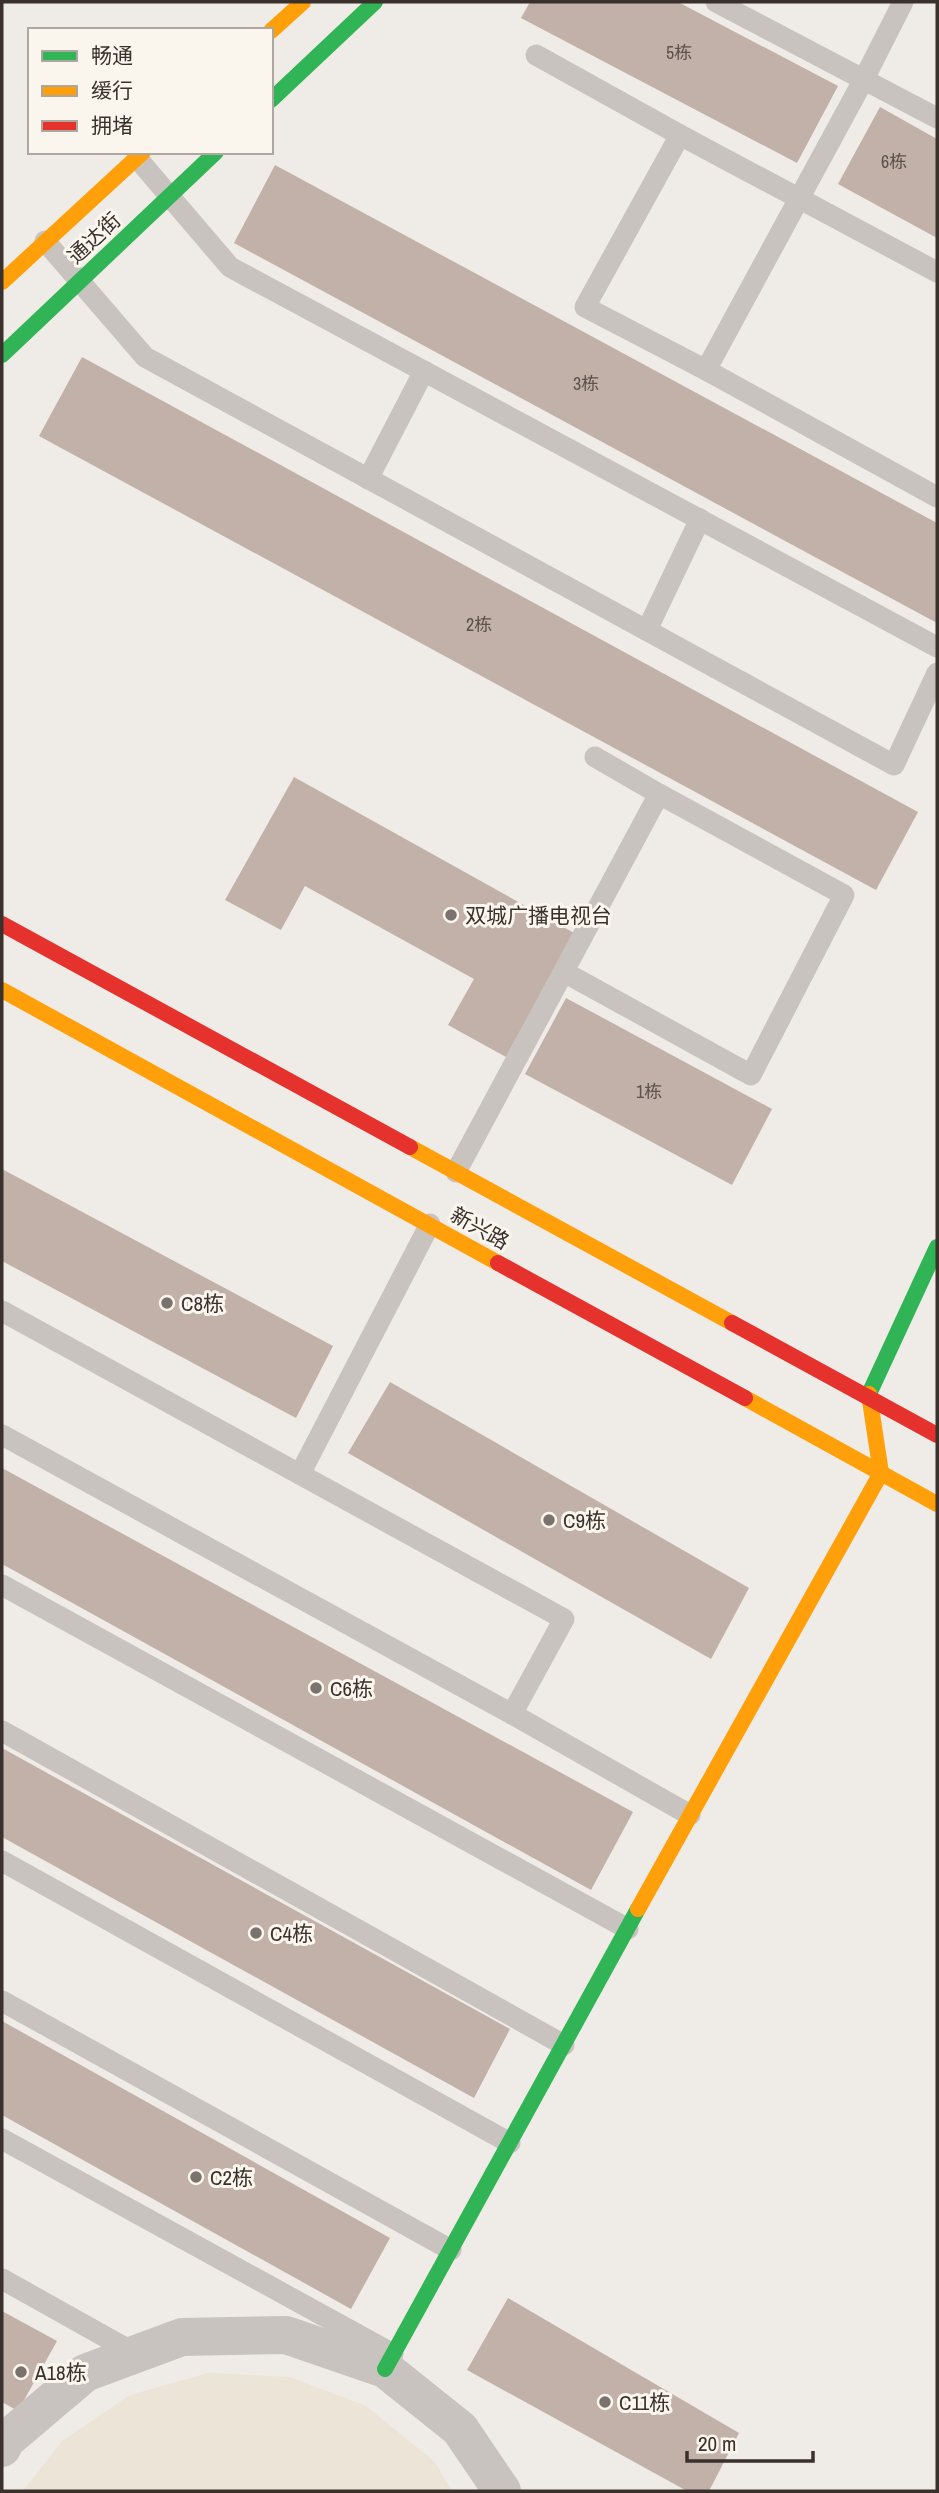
<svg xmlns="http://www.w3.org/2000/svg" width="939" height="2493" font-family="'Archivo Narrow','Noto Sans SC',sans-serif">
  <rect width="100%" height="100%" fill="#efebe6"/>
  <polygon fill="#ece4d6" points="208,2373 290,2377 366,2406 435,2462 452,2491 23,2491 62,2441 130,2395"/>
  <g fill="#c2b1a8">
    <polygon points="530,2 678,2 838,86 797,163 521,18"/>
    <polygon points="880,107 937,139 937,238 838,184"/>
    <polygon points="275,165 937,523 937,623 234,243"/>
    <polygon points="82,357 918,812 876,890 39,436"/>
    <polygon points="294,777 574,933 506,1057 448,1025 474,979 305,886 281,930 225,900"/>
    <polygon points="566,998 772,1109 732,1185 525,1074"/>
    <polygon points="2,1169 333,1346 296,1418 2,1261"/>
    <polygon points="390,1382 749,1588 711,1659 348,1453"/>
    <polygon points="2,1468 633,1812 591,1890 2,1564"/>
    <polygon points="2,1748 510,2029 474,2098 2,1837"/>
    <polygon points="2,2021 390,2238 351,2309 2,2115"/>
    <polygon points="508,2298 739,2433 709,2491 687,2491 467,2370"/>
    <polygon points="2,2311 57,2341 18,2411 2,2402"/>
  </g>
  <g fill="none" stroke-linecap="round" stroke-linejoin="round">
    <g stroke="#c8c3be" stroke-width="21">
      <polyline points="716,2 937,118"/>
      <polyline points="536,55 680,135"/>
      <polyline points="137,158 230,267 937,647"/>
      <polyline points="45,241 145,357 894,765 937,673"/>
      <polyline points="937,272 680,135 585,307 706,370 937,497"/>
      <polyline points="706,370 864,79 903,2"/>
      <polyline points="368,479 424,371"/>
      <polyline points="647,630 700,519"/>
      <polyline points="564,972 751,1075 844,895 659,794"/>
      <polyline points="456,1172 659,794 595,757"/>
      <polyline points="2,1311 564,1619 512,1714 2,1435"/>
      <polyline points="300,1474 430,1224"/>
      <polyline points="2,1585 628,1929"/>
      <polyline points="512,1714 690,1815"/>
      <polyline points="2,1731 564,2045"/>
      <polyline points="2,1861 510,2143"/>
      <polyline points="2,2001 451,2250"/>
      <polyline points="2,2139 393,2354"/>
      <polyline points="2,2279 136,2354"/>
    </g>
    <polyline stroke="#c8c3be" stroke-width="38" points="2,2448 6,2440 85,2373 136,2354 182,2337 286,2335 385,2369 460,2429 502,2491"/>
    <g stroke="#30b455" stroke-width="16">
      <polyline points="271,100 375,2"/>
      <polyline points="2,355 216,152"/>
      <polyline points="869,1394 937,1247"/>
      <polyline points="385,2369 638,1909"/>
    </g>
    <g stroke="#ff9f0a" stroke-width="16">
      <polyline points="271,31 303,2"/>
      <polyline points="2,282 143,152"/>
      <polyline points="2,990 498,1263"/>
      <polyline points="410,1147 732,1323"/>
      <polyline points="745,1398 937,1504"/>
      <polyline points="638,1909 881,1473 869,1394"/>
    </g>
    <g stroke="#e5322d" stroke-width="16">
      <polyline points="2,924 410,1147"/>
      <polyline points="498,1263 745,1398"/>
      <polyline points="732,1323 937,1435"/>
    </g>
  </g>
  <g fill="#79726d" stroke="#faf6ee" stroke-width="2.5">
    <circle cx="451" cy="915" r="7"/>
    <circle cx="167" cy="1303" r="7"/>
    <circle cx="549" cy="1520" r="7"/>
    <circle cx="316" cy="1688" r="7"/>
    <circle cx="256" cy="1933" r="7"/>
    <circle cx="196" cy="2177" r="7"/>
    <circle cx="21" cy="2372" r="7"/>
    <circle cx="605" cy="2402" r="7"/>
  </g>
  <g text-anchor="middle" dominant-baseline="central" stroke-width="6" stroke-linejoin="round" paint-order="stroke">
    <g font-size="18" fill="#5c514b">
      <text x="679" y="52">5栋</text>
      <text x="894" y="161">6栋</text>
      <text x="586" y="383">3栋</text>
      <text x="479" y="624">2栋</text>
      <text x="649" y="1091">1栋</text>
    </g>
    <g font-size="21" fill="#3a312c" stroke="#faf6ee">
      <text transform="translate(94 238) rotate(-43)">通达街</text>
      <text transform="translate(480 1228) rotate(29)">新兴路</text>
    </g>
    <g font-size="21" fill="#3a312c" stroke="#faf6ee" text-anchor="start">
      <text x="465" y="915">双城广播电视台</text>
      <text x="181" y="1303">C8栋</text>
      <text x="563" y="1520">C9栋</text>
      <text x="330" y="1688">C6栋</text>
      <text x="270" y="1933">C4栋</text>
      <text x="210" y="2177">C2栋</text>
      <text x="35" y="2372">A18栋</text>
      <text x="619" y="2402">C11栋</text>
    </g>
  </g>
  <rect width="939" height="2493" fill="none" stroke="#3a312c" stroke-width="7"/>
  <rect x="28" y="28" width="245" height="126" fill="#faf6ee" stroke="#ada7a0" stroke-width="2"/>
  <rect x="42" y="51" width="35" height="10" fill="#30b455" stroke="#ada7a0" stroke-width="2"/>
  <text x="91" y="63" font-size="21" fill="#3a312c">畅通</text>
  <rect x="42" y="86" width="35" height="10" fill="#ff9f0a" stroke="#ada7a0" stroke-width="2"/>
  <text x="91" y="98" font-size="21" fill="#3a312c">缓行</text>
  <rect x="42" y="121" width="35" height="10" fill="#e5322d" stroke="#ada7a0" stroke-width="2"/>
  <text x="91" y="133" font-size="21" fill="#3a312c">拥堵</text>
  <path d="M687 2451v10h126v-10" fill="none" stroke="#3a312c" stroke-width="3.5"/>
  <text x="698" y="2451" font-size="21" fill="#3a312c" stroke="#faf6ee" stroke-width="5" paint-order="stroke">20 m</text>
</svg>
